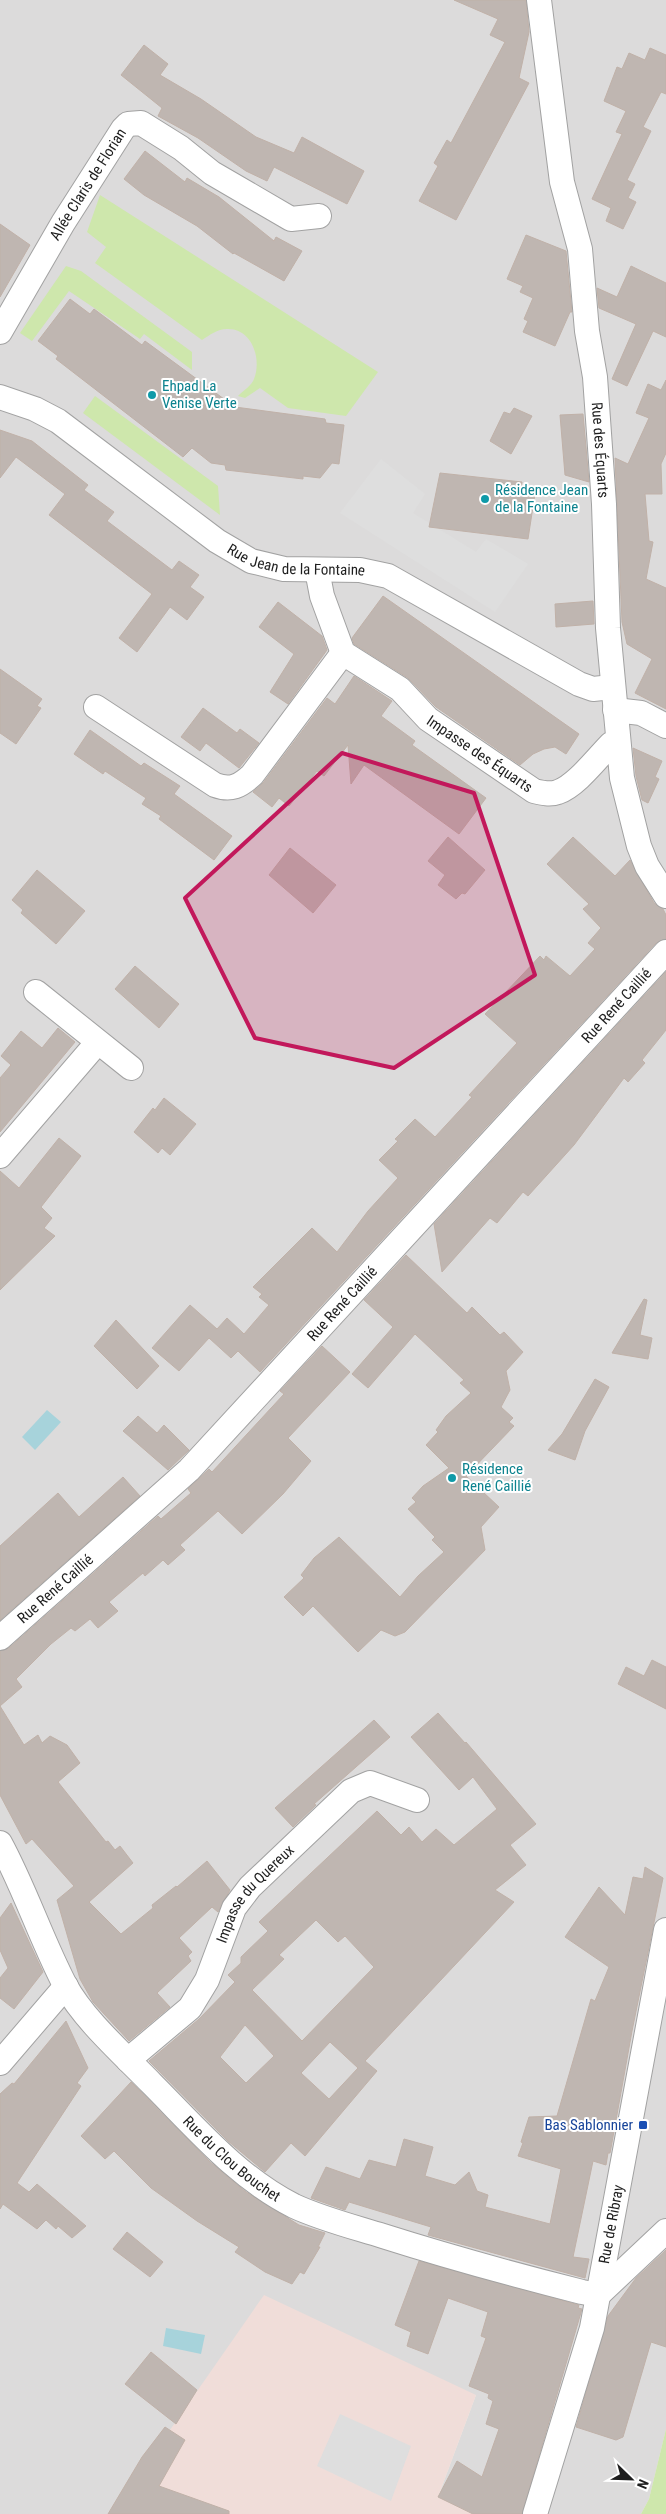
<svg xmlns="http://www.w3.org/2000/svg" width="666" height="2514" font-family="'Roboto Condensed',sans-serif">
  <rect width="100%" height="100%" fill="#efebe5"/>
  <polygon fill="#dcdbdb" points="0,0 666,0 666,2429 649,2499 641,2514 473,2514 438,2497 476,2395 122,2514 0,2514"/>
  <polygon fill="#f0ddd9" points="264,2295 476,2395 438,2497 473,2514 122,2514 170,2430"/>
  <g fill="#cee7ac">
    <path d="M100,195l278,177 -32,44 -58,-8 -28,-20 -15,10 -7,-2c5,-5 14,-11 16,-17 8,-20 -2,-51 -27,-50 -10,0 -17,6 -25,11l-107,-77 11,-16 -19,-15z"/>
    <polygon points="66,266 81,271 192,352 192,370 144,334 140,339 69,291 32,341 20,333"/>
    <polygon points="95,396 218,486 220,515 83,413"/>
    <polygon points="666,2429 666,2514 641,2514 649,2499"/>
  </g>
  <g fill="#dedede">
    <polygon points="381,459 425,494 413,513 476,552 486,539 528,564 495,612 340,513"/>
    <polygon points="340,2414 411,2446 391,2501 317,2466"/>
  </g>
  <g fill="#a7d3db">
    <polygon points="47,1410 61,1422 35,1450 22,1437"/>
    <polygon points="166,2328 205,2335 201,2354 163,2346"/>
  </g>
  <g fill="#bfb6b1" stroke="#c0b1a8" fill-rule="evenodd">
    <polygon points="454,0 526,0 529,32 519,78 529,83 456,220 419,201 438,166 434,163 447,140 451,143 505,42 490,35 498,19"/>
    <polygon points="144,45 168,64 160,75 201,99 256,137 294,153 302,137 364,171 347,204 274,167 267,181 246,171 198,138 158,116 162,108 121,75"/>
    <polygon points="650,48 666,55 666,94 661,92 643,127 651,131 627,180 635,184 628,198 636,202 623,229 606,221 611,208 592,199 622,134 616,132 626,111 604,101 617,67 622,69 629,53 645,60"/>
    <polygon points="145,151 185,182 187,178 219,197 274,241 276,237 302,251 284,281 234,253 233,254 197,226 144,195 124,179"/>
    <polygon points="0,224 30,245 0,297"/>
    <polygon points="526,235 566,251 572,312 570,312 555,346 523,332 528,321 524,319 533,298 520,292 523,286 507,279"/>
    <polygon points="631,266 666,283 666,337 653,331 627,386 612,379 636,324 599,308 597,288 617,297"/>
    <polygon points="70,299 90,314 94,309 142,345 145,341 224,399 235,400 235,407 325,419 326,423 344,425 339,464 332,463 320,478 303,476 303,479 226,470 225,465 211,463 192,448 183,457 56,359 58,356 38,341"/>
    <polygon points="666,380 666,453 661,464 662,494 645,494 649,541 653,542 646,579 666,588 666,709 635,693 652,659 627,644 622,622 615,458 628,464 649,418 636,413 648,384 661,390"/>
    <polygon points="514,408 532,416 511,454 490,441 504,412 510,414"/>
    <polygon points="583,414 586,447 589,482 565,475 560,415"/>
    <polygon points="0,430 32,441 88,485 84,490 114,512 107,521 172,570 179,561 199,575 190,587 204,597 187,620 170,607 137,652 119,638 152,594 49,515 65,494 16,457 0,478"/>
    <polygon points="440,473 522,482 520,492 535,494 528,539 429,527"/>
    <polygon points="383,596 579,734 566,754 555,747 544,749 533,754 520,765 436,707 408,678 354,644 352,638"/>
    <polygon points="593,601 594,624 556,627 555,604"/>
    <polygon points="278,602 322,636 327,650 288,704 270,692 294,654 259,627"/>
    <polygon points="0,669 42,699 37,706 41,708 16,744 0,733"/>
    <polygon points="354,676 392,701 381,716 415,741 412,745 486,798 459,834 364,765 351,784 348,745 324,776 317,771 289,806 279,798 272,807 253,792 263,783 327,698 335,704"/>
    <polygon points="203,708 237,733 240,729 259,743 239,768 206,743 200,751 181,737"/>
    <polygon points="90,730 141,766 144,763 180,786 174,794 232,836 214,860 159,819 161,816 142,804 146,798 105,771 103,774 74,754"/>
    <polygon points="633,748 662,761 655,777 659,779 648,803 642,800 636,776"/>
    <polygon points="448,837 485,870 465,894 462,893 456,899 438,885 445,875 428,861"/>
    <polygon points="573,837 615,876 630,860 654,903 663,909 666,915 666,939 656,943 260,1372 238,1351 231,1358 209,1338 179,1371 152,1348 190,1305 217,1329 227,1318 244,1334 269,1305 259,1297 262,1294 253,1287 312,1228 337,1252 368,1211 398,1178 379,1160 398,1141 395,1139 415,1119 435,1137 472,1097 469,1095 517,1043 485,1014 540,956 544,960 546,956 570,976 595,949 588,943 601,928 583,909 589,904 547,864"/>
    <polygon points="290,848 336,885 313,913 269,875"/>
    <polygon points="37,870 85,911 56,944 21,913 23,910 12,900"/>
    <polygon points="135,966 179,1004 159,1028 115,989"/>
    <polygon points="666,972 666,1030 642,1060 645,1063 628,1082 624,1078 574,1145 528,1196 523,1192 497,1223 490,1218 442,1272 434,1224"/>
    <polygon points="58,1028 75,1042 0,1132 0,1078 11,1065 1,1056 21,1031 42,1048"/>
    <polygon points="164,1098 196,1124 170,1155 162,1148 158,1153 134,1132 153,1108 155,1110"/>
    <polygon points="59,1138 81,1156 41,1207 52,1218 44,1228 55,1236 0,1290 0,1171 19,1188"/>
    <polygon points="406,1255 467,1313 472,1307 500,1335 504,1332 523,1352 506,1371 510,1390 501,1407 513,1418 509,1422 514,1426 466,1476 499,1507 481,1527 485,1550 405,1632 395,1636 381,1630 358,1652 313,1606 303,1616 284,1597 304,1578 301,1575 314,1558 339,1537 400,1597 418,1576 444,1552 432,1540 435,1537 408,1509 416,1502 412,1498 423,1486 449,1468 426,1445 438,1432 436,1430 446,1416 471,1393 460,1383 464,1380 415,1334 368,1388 352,1374 393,1327 364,1300"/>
    <polygon points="644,1299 647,1300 640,1335 652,1338 648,1359 612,1353"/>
    <polygon points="116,1320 159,1366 137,1389 94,1346"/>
    <polygon points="322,1346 350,1372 288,1438 311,1461 283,1494 242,1534 218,1511 180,1545 185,1550 168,1565 163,1560 145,1576 143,1573 109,1602 118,1611 98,1628 90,1619 75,1631 71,1628 51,1644 16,1679 22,1687 0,1706 24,1745 38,1735 42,1743 50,1736 67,1745 80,1763 58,1782 106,1842 108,1841 115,1850 120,1846 133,1863 89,1902 121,1934 153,1908 152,1905 176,1886 177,1887 207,1861 230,1890 218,1912 212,1907 179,1938 192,1952 188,1956 191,1961 157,1993 170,2007 129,2041 93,2002 80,1979 57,1900 74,1886 32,1839 26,1844 0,1795 0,1651 9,1648 158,1516 161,1519 191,1493 188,1489 209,1469 212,1472 284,1394 280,1391"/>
    <polygon points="595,1379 609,1387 585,1431 575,1460 548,1450 562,1434"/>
    <polygon points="138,1416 157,1433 164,1425 189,1450 168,1470 123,1431"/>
    <polygon points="123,1477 140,1496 0,1620 0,1546 58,1493 79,1517"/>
    <polygon points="652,1660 666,1667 666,1709 618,1684 626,1667 644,1676"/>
    <path d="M438,1713l27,30 1,-1 70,82 -26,21 16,20 -31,25 19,12 -149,159 12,10 -72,85 -14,-13 -26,29 -37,-31 -79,-80 50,-42 36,-37 -7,-7 13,-12v-6l27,-26 -9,-9 118,-111 24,24 8,-8 13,15 14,-13 18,16 43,-36 -24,-32 -14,13 -48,-53zM316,1920l22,22 7,-6 29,31 -72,74 -50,-51 32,-31 -5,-4zM245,2025l29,31 -28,27 -26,-26zM330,2042l28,26 -29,31 -28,-26z"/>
    <polygon points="374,1720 390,1737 314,1804 316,1805 293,1827 275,1808"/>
    <polygon points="645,1867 663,1878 632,2031 611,2148 610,2153 608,2153 606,2165 593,2161 573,2257 589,2259 585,2278 428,2235 431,2227 349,2202 345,2210 311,2198 326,2167 360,2179 369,2160 396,2167 404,2139 433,2147 425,2176 455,2185 469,2172 477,2191 488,2195 485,2207 550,2224 561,2169 518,2156 523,2143 521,2142 529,2117 557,2116 591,1999 595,2001 609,1967 565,1937 599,1887 625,1915 633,1877 643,1879"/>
    <polygon points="11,1903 43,1972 14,2009 0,1998 0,1978 8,1968 0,1950 0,1918"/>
    <polygon points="66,2021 88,2068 77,2083 81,2086 17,2183 29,2192 37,2184 86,2226 72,2238 58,2226 56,2229 46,2220 37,2229 3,2204 0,2209 0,2094 12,2083 14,2084"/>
    <polygon points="131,2082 209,2161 246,2192 299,2225 325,2233 318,2247 320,2247 304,2274 300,2272 292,2284 265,2272 235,2252 239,2247 197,2221 151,2188 114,2151 105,2159 81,2136"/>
    <polygon points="127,2232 163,2262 150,2277 113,2249"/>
    <polygon points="666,2250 666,2347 651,2342 623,2437 616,2440 576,2427 608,2316 636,2278"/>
    <polygon points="419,2261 579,2305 578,2308 582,2309 522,2514 473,2514 438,2497 457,2461 482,2477 499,2429 486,2424 493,2401 488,2398 489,2394 469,2386 486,2338 481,2336 488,2312 448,2298 428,2354 407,2346 411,2332 395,2325"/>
    <polygon points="151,2352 197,2390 176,2424 125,2384"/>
    <polygon points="165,2427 185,2440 159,2486 229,2511 229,2514 108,2514 142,2457"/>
  </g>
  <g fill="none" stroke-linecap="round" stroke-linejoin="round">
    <defs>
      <g id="minor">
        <path id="s1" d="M539,0l23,182 18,67 7,82 8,46 9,127 4,124 14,150 17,68 8,20 19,30"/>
        <path id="s2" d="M0,332l63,-109 60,-94 5,-5 13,-1 40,25 31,25 79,46 28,-3"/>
        <path id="s3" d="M0,397l35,12 23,12 159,120 34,20 33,8 76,1 28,6 191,108 14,5 19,-2"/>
        <path id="s4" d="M317,570l5,26 21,57 57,36 28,30 106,72c8,2 16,4 24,1 18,-6 39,-34 53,-48l7,-3"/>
        <path d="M96,707l119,78c16,6 25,1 37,-10l91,-122"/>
        <polyline points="615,710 641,713 666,726"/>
        <polyline points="36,992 131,1068"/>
        <polyline points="0,1156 97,1043"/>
        <path id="s5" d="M0,1638l189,-168 477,-518"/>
        <path id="s6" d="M0,1843c25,46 41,96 65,142 18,34 60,71 87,99 44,44 86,94 142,122 28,13 60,21 89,30 66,21 132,39 199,56l16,3"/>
        <path id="s7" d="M128,2060l62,-52 17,-28 27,-72 16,-21 101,-96 19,-8 47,17"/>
        <polyline points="0,2063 66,1986"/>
        <polyline points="598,2295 666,2231"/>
        <path id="s8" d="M535,2514l57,-186 74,-398"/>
      </g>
    </defs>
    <use href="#minor" stroke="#a2a2a2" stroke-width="26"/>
    <use href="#minor" stroke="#fff" stroke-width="24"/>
  </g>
  <path fill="#c2185b" fill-opacity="0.2" stroke="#c2185b" stroke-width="4" stroke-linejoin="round" d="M342,753l132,40 61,182 -141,93 -139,-30 -70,-140z"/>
  <g fill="#0f9aa8" stroke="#fff" stroke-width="2">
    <circle cx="152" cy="395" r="5"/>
    <circle cx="485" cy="499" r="5"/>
    <circle cx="452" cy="1478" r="5"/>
  </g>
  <rect fill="#1a4fb4" stroke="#fff" stroke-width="2" x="638" y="2120" width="10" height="10" rx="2.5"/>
  <g text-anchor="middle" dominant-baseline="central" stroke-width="4" stroke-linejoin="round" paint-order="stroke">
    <g font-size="15" fill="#1e1e1e" stroke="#fff">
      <text stroke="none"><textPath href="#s2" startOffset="172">Allée Claris de Florian</textPath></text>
      <text stroke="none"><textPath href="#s1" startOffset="455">Rue des Équarts</textPath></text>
      <text stroke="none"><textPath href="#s3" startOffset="346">Rue Jean de la Fontaine</textPath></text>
      <text stroke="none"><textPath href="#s4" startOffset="258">Impasse des Équarts</textPath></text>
      <text stroke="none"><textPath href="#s5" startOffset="884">Rue René Caillié</textPath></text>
      <text stroke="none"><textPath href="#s5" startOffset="479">Rue René Caillié</textPath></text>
      <text stroke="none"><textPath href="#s5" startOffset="74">Rue René Caillié</textPath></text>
      <text stroke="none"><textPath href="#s7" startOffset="214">Impasse du Quereux</textPath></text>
      <text stroke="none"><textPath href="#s6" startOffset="398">Rue du Clou Bouchet</textPath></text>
      <text stroke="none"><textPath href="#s8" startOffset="300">Rue de Ribray</textPath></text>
    </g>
    <g font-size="15" fill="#0d838f" stroke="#fff" text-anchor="start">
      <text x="162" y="386">Ehpad La<tspan x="162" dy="17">Venise Verte</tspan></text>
      <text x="495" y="490">Résidence Jean<tspan x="495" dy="17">de la Fontaine</tspan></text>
      <text x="462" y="1469">Résidence<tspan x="462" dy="17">René Caillié</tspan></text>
    </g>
    <g font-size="15" fill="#164399" stroke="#fff" text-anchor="end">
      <text x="633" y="2125">Bas Sablonnier</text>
    </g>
  </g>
  <g transform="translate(631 2479) rotate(113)" stroke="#ffffff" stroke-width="4" paint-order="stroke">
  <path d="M0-4L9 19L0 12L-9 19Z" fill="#1e1e1e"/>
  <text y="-8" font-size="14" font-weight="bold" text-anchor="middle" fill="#1e1e1e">N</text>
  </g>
</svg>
